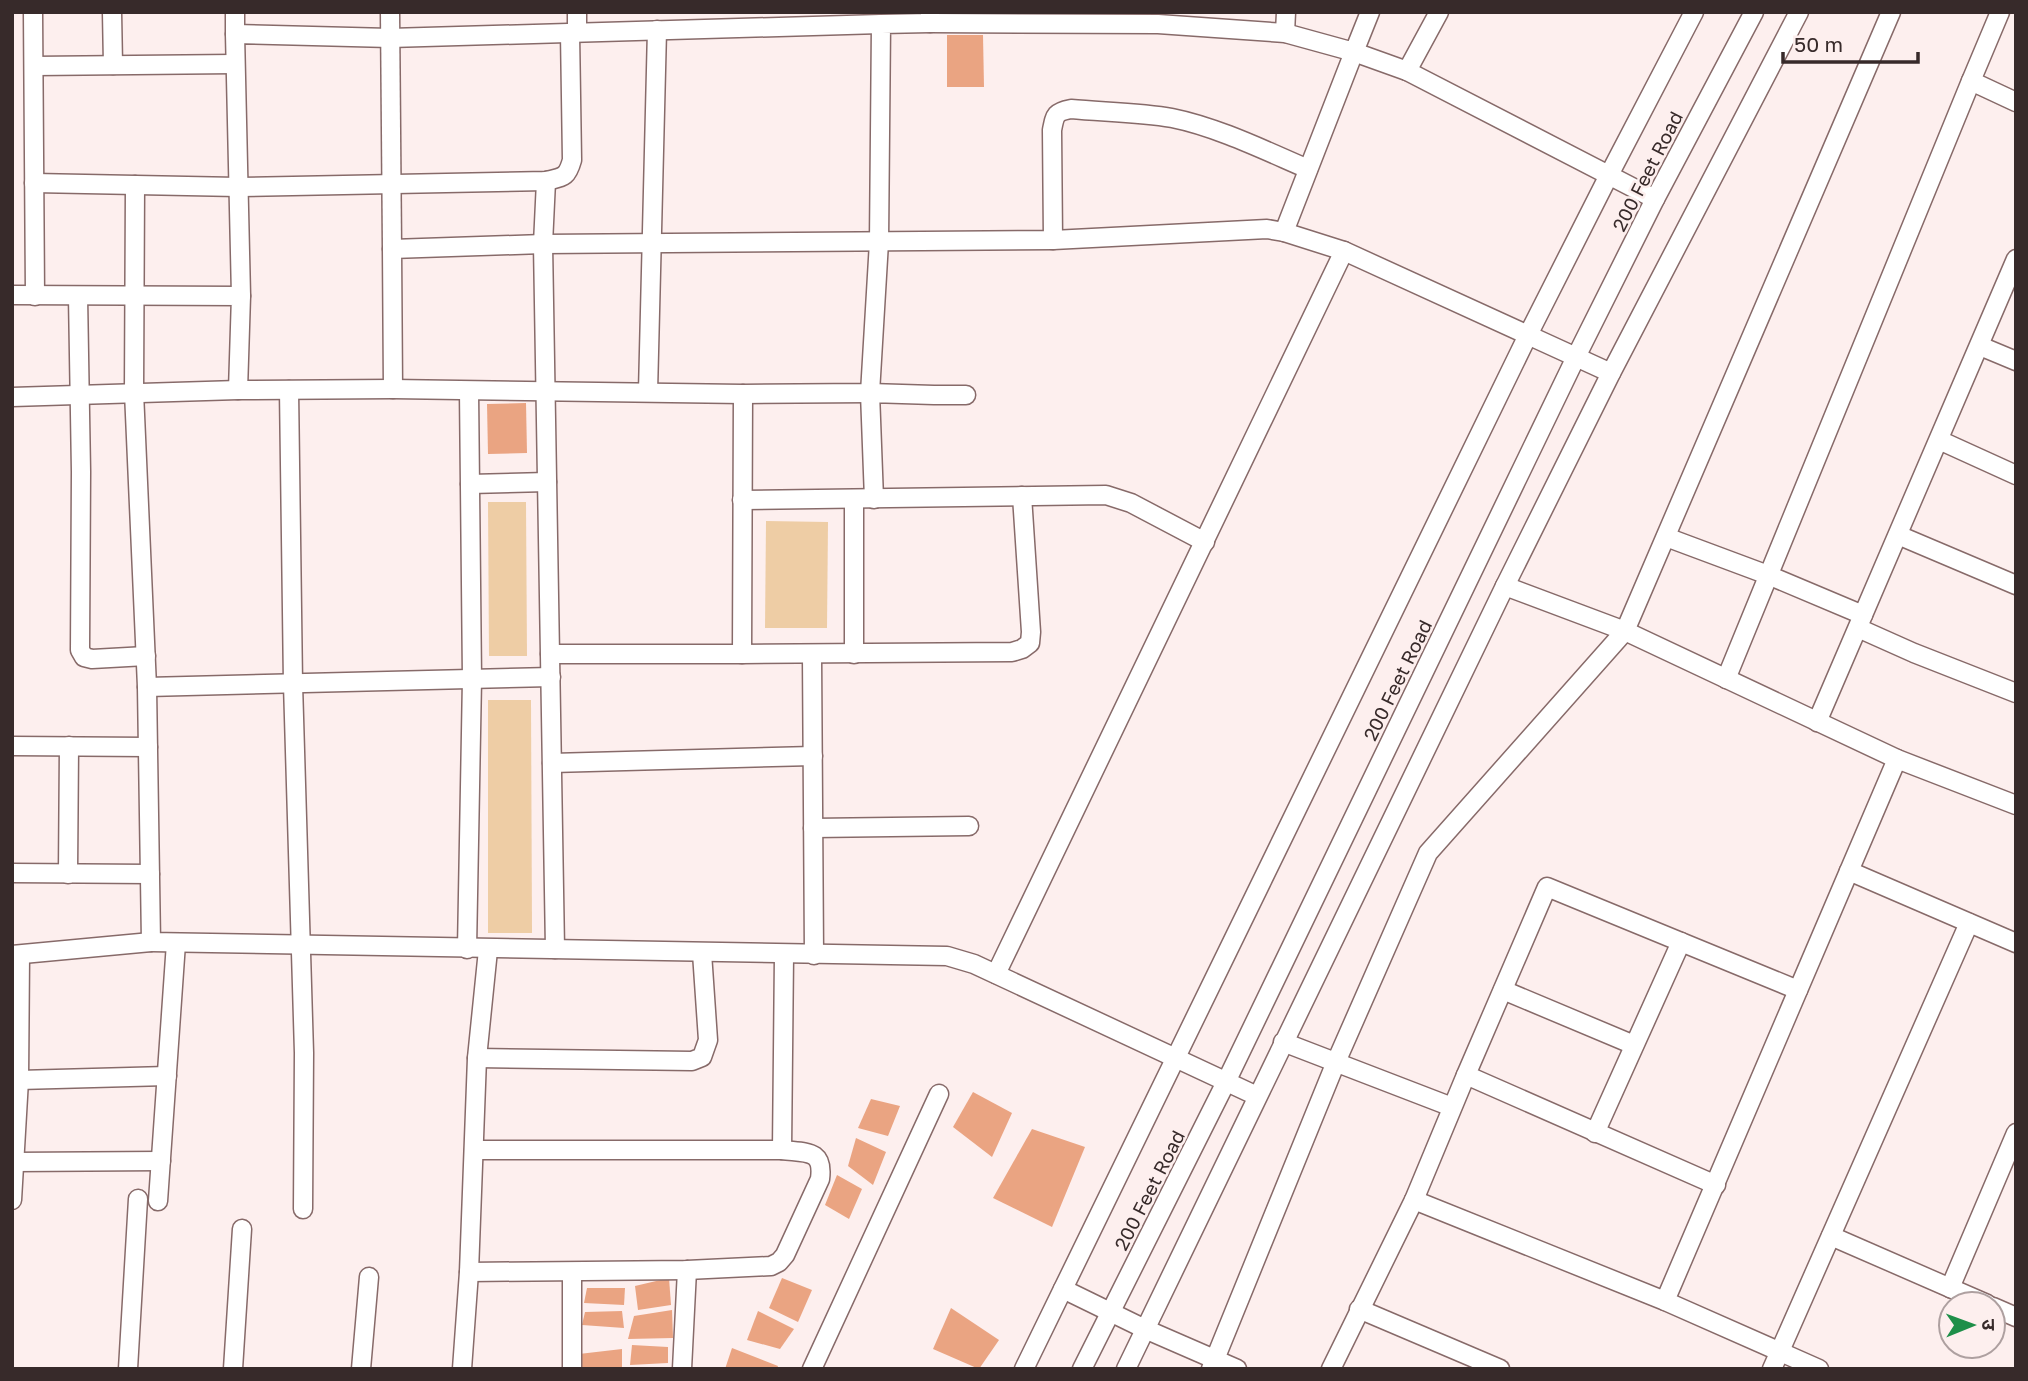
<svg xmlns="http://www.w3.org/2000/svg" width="2028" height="1381" font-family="'Golos Text','Noto Sans Devanagari',sans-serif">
  <rect width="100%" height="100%" fill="#fdefee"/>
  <g fill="#eecda5">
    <polygon points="488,502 526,502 527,656 489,656"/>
    <polygon points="766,521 828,522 827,628 765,628"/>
    <polygon points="488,700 531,700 532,933 488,933"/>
  </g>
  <g fill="#eaa482">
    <polygon points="947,35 983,35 984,87 947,87"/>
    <polygon points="526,403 527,453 488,454 487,404"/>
    <polygon points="973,1092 1012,1113 992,1157 953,1127"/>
    <polygon points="871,1099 900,1106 888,1136 858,1128"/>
    <polygon points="1032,1129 1085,1147 1052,1227 993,1198"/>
    <polygon points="856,1138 886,1152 873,1185 848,1166"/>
    <polygon points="837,1175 862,1189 849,1219 825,1205"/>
    <polygon points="669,1278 671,1305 638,1310 635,1286"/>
    <polygon points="782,1278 812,1290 798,1322 769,1308"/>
    <polygon points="587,1288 625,1288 624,1305 584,1303"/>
    <polygon points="951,1308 999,1340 979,1369 933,1349"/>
    <polygon points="672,1310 673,1338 628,1339 634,1316"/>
    <polygon points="622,1311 624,1328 582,1325 585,1312"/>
    <polygon points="758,1311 794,1329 780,1349 747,1340"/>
    <polygon points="632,1345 668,1347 668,1363 630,1365"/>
    <polygon points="732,1348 778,1366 777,1369 725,1369"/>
    <polygon points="622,1349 622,1369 582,1369 579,1354"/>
  </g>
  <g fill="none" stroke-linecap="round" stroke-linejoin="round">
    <defs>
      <g id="minor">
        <polyline points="33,12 35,296"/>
        <polyline points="112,12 113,65"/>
        <polyline points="390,12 392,249"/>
        <polyline points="2000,12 1971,81 2016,102"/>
        <polyline points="930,23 1158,24 1285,33 1354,52 1370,12"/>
        <polyline points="577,32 577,12"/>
        <polyline points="1285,33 1286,12"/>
        <polyline points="235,34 235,12"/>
        <polyline points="34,66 235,64"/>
        <polyline points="1407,71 1439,12"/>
        <polyline points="546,181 543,244 555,949"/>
        <path d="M34,183l204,4 308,-6c17,-4 21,-3 26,-21l-2,-127"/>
        <polyline points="135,185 134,392 147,687 151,942 947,956 974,964 1257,1096"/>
        <path d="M1053,240l-1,-110c3,-15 3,-18 19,-21 32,3 69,3 101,9 45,9 94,33 136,51"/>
        <polyline points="12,295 241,296 238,390 393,389 743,394 870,393 879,242 881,24 930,23 930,12"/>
        <polyline points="78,296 81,472 80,650 84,657 92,659 146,656"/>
        <polyline points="241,296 235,34 390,38 881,24"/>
        <polyline points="1980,346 2016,361"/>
        <polyline points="1611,373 1344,251 1284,232 1354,52 1407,71 1655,199"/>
        <polyline points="393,389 392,249 543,244 1053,240 1267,229 1284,232"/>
        <polyline points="289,390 293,684 304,1053 303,1209"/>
        <polyline points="648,392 657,30"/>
        <polyline points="743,394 742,654 1012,652 1022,649 1030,643 1031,632 1022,496"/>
        <polyline points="12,397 238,390"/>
        <polyline points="1939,440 2016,475"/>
        <polyline points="470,484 547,482"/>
        <polyline points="854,499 854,654"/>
        <polyline points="874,499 870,393 934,395 966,395"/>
        <polyline points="742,500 1106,495 1131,503 1205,542"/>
        <polyline points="1898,535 2016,585"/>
        <polyline points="1666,537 1768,575 1863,615"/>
        <polyline points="1505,586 1625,631 1897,759 2016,805"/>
        <polyline points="1858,628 1914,653 2016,693"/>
        <polyline points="550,654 742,654"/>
        <polyline points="812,655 814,955"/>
        <polyline points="1726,679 1971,81"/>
        <polyline points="147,687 551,677"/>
        <polyline points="1817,722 2016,259"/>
        <polyline points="12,746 148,747"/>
        <polyline points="552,763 813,756"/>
        <polyline points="813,828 969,826"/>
        <polyline points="1849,871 2016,943"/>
        <polyline points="12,873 150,874"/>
        <polyline points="68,874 69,746"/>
        <polyline points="467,949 472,679 469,391"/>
        <polyline points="12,955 151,942"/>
        <polyline points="996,974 1344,251"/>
        <polyline points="1503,990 1634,1045"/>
        <polyline points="1283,1042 1452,1107"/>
        <polyline points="477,1058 692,1061 702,1057 708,1040 702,953"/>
        <polyline points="19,1080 167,1076"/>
        <polyline points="1595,1133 1681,942"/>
        <polyline points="474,1150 782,1150 784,955"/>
        <polyline points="14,1162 161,1161"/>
        <polyline points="1716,1185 1466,1075 1547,887 1798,990"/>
        <polyline points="12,1200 19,1080 20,955"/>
        <polyline points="1414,1200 1466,1075"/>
        <polyline points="158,1201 176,943"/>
        <polyline points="1831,1236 1987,1304"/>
        <path d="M469,1272l218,-2 84,-4 8,-4 6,-7 35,-76c4,-30 -14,-26 -38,-29"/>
        <polyline points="1950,1288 2016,1133"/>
        <polyline points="1063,1289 1145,1329 1237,1369"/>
        <polyline points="1993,1307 2016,1317"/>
        <polyline points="1359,1309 1500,1369"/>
        <polyline points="128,1369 138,1199"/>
        <polyline points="233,1369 242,1229"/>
        <polyline points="361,1369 369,1277"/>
        <polyline points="462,1369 469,1272 477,1058 488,950"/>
        <polyline points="572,1369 572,1272"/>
        <polyline points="682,1369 687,1270"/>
        <polyline points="812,1369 939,1094"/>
        <polyline points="1024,1369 1528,335 1609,175 1694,12"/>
        <polyline points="1082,1369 1226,1082 1576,357 1655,199 1754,12"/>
        <polyline points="1126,1369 1505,586 1611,373 1799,12"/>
        <polyline points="1211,1369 1336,1062 1428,853 1625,631 1891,12"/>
        <polyline points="1331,1369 1414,1200 1665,1301"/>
        <polyline points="1772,1369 1969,923"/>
        <polyline points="1819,1369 1665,1301 1897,759"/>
      </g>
    </defs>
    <use href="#minor" stroke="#876a69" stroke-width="21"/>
    <use href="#minor" stroke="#fff" stroke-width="18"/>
  </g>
  <g text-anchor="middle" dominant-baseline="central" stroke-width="5" stroke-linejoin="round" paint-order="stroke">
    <g font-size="19" fill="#372a2a" stroke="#fdefee">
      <text transform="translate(1647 171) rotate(-63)">200 Feet Road</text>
      <text transform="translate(1397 680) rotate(-64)">200 Feet Road</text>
      <text transform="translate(1149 1190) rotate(-63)">200 Feet Road</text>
    </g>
  </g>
  <rect width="2028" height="1381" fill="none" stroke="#372a2a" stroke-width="28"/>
  <g transform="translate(1972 1325) rotate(89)"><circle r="33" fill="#fdefee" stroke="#aea0a0" stroke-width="2"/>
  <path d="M0-5L12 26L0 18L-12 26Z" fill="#1e8f49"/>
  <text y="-10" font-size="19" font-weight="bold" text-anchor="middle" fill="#372a2a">उ</text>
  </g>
  <path d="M1783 52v10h135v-10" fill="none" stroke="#372a2a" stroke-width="3.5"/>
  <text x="1794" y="52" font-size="21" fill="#372a2a" stroke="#fdefee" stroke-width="5" paint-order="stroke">50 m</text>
</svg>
